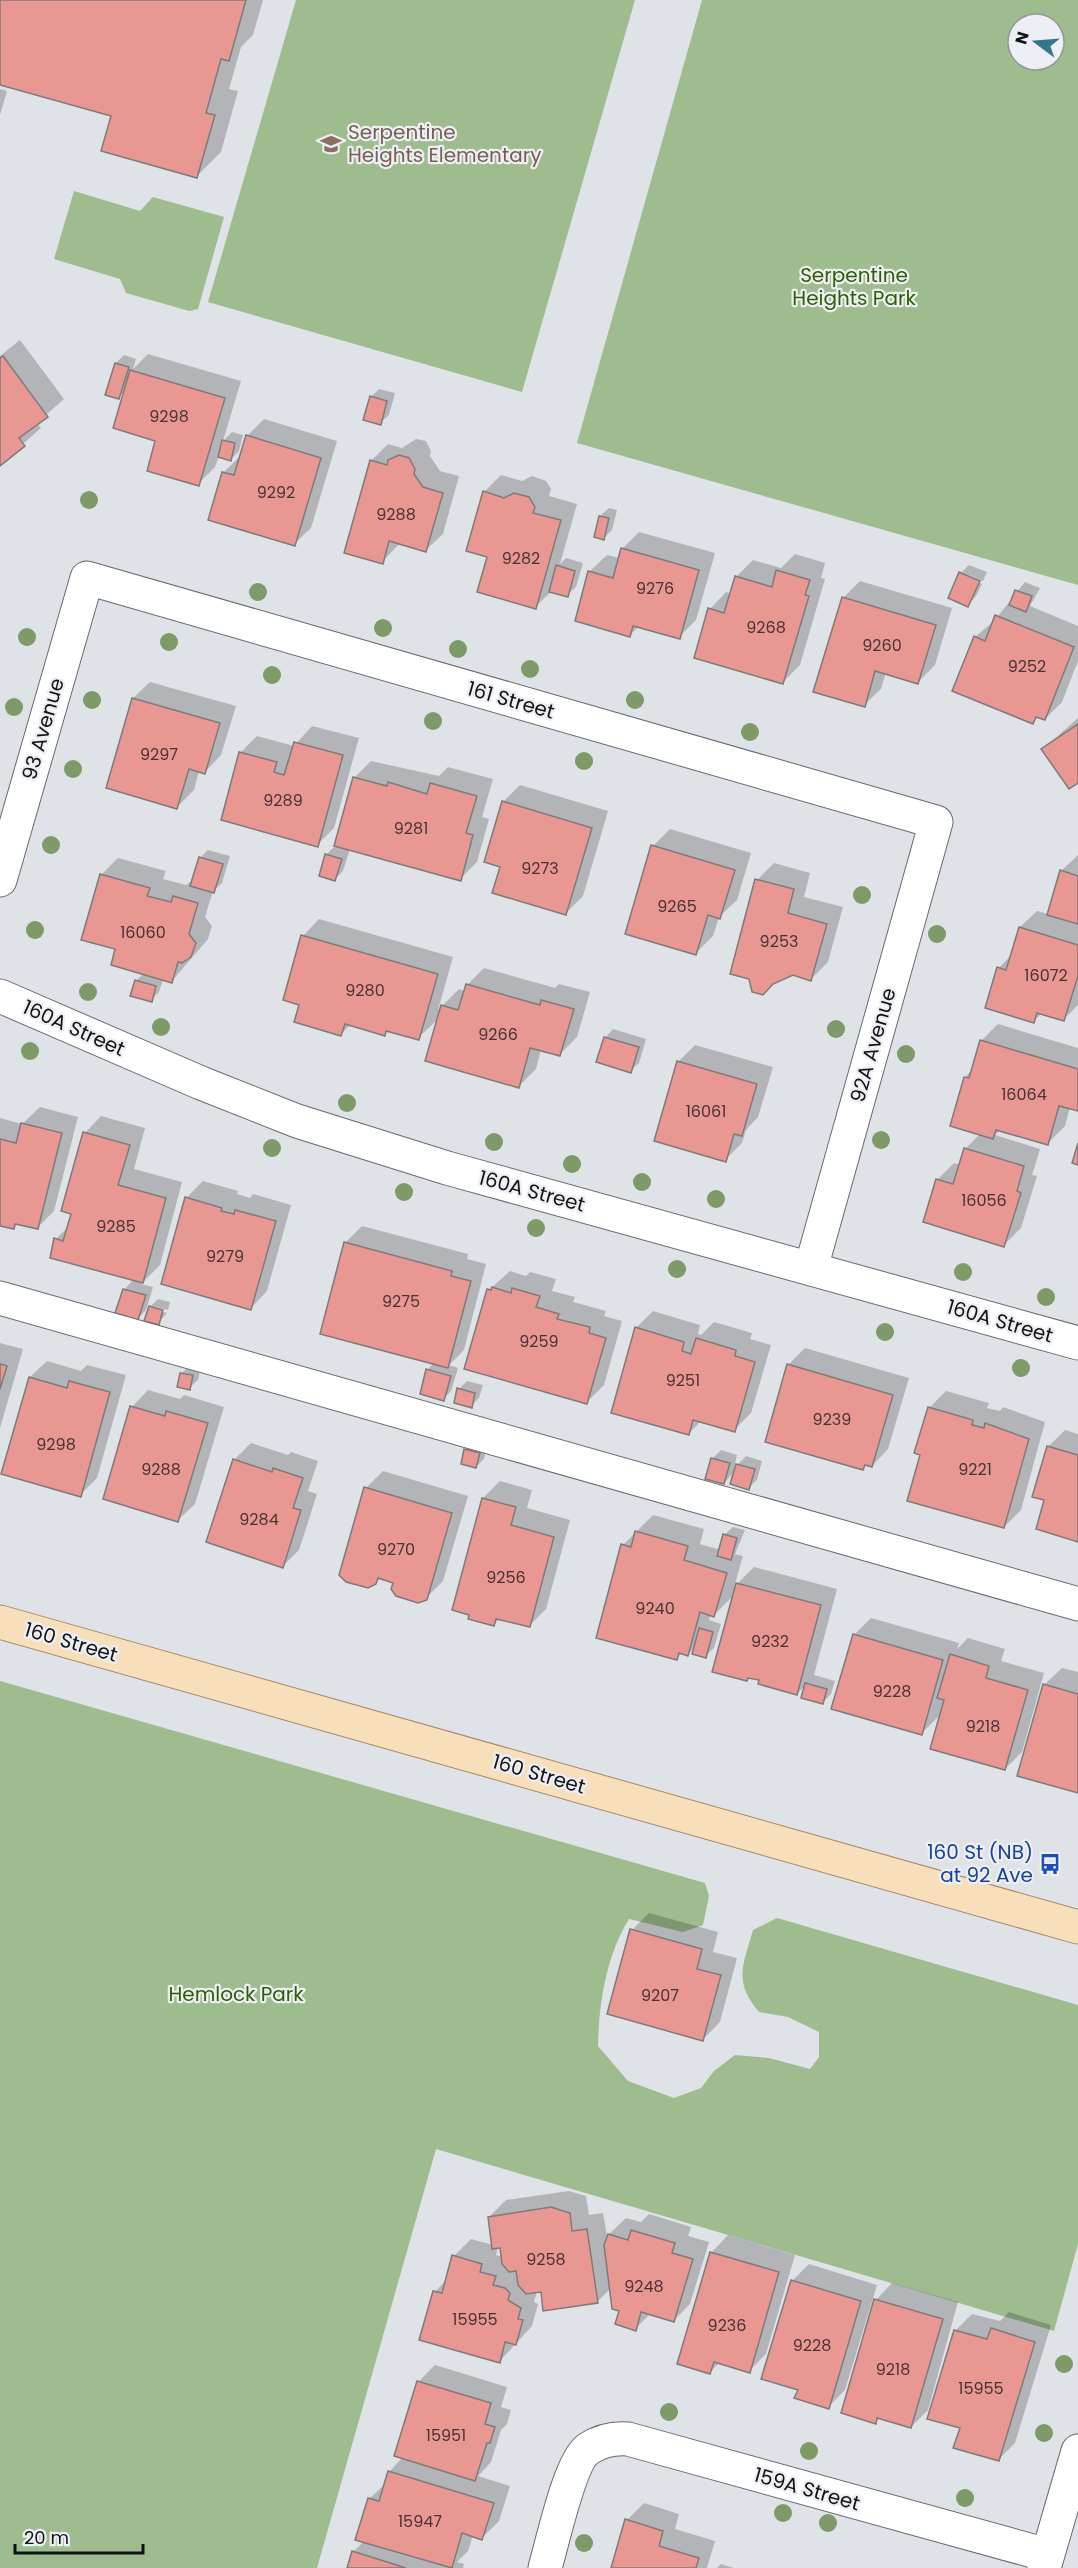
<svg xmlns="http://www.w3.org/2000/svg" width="1078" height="2568" font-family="Poppins,sans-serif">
  <rect width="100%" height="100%" fill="#dfe2e7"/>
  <g fill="#9ebc8e" fill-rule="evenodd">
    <polygon points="296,0 635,0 522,392 208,302"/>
    <path d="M702,0h376v585l-501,-142zM1018,24h36v36h-36z"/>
    <polygon points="74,191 140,211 153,197 224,217 198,309 189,311 126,293 120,279 54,259"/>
    <path d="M0,1681l705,202 4,13 -6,29 -20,7 -54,-13c-23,37 -30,84 -31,127l30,35 46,17 27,-10 13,-17 21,-16 34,3 41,11 9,-12v-25l-31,-15 -29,-5c-26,-31 -16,-46 -6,-82l24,-12 301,87v239l-24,87 -618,-182 -119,419h-317z"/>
  </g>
  <g fill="#0003" fill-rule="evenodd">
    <polygon points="0,0 263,0 253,35 241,47 229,89 238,91 221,152 197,176 113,115 0,83"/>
    <polygon points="0,89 7,91 0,115"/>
    <polygon points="20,340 64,399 37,423 41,428 0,464 0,356"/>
    <polygon points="148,354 241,381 223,441 232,432 243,435 239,451 231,459 219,456 215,467 198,484 157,440 126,390 118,397 116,363 124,355 136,359 133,369"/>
    <polygon points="379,389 395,393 389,415 380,423 371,397"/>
    <polygon points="264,419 337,441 311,528 294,544 223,473 240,456 247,436"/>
    <polygon points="416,439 426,441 431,451 430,456 440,471 459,476 443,534 426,550 400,543 382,562 371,461 388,444 402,448"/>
    <polygon points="501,475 522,481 532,476 546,481 551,489 549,496 577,504 560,564 566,558 583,563 576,587 567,595 552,591 535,607 489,556 484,492"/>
    <polygon points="609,508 617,510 612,530 604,538 596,536 600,516"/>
    <polygon points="639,532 715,553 696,620 679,637 639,626 630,635 577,620 590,571 607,555 619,558 622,549"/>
    <polygon points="795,554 825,563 821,578 825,579 800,665 783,682 710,609 726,592 732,594 736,577 753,560 781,568"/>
    <polygon points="969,565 987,572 983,581 962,572 962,575 982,584 976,596 968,605 961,573"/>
    <polygon points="860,581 952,608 935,665 918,682 886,672 881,689 864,705 843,598"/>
    <polygon points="1025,582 1040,588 1030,606 1078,626 1078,661 1062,702 1045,719 1039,716 1033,722 975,637 994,621"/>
    <polygon points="150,682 236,706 221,755 205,772 199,771 194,790 177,807 133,698"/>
    <polygon points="1078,718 1078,781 1043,749"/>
    <polygon points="312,726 359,738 334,828 317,845 240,753 257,736 294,746"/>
    <polygon points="371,761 439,776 448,767 493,779 482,817 489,819 477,862 460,879 350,849 343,871 335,879 321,875 327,854 335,846 354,778"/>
    <polygon points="520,785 608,811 583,896 566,913 502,866 503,802"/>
    <polygon points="670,829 751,853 737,900 719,917 713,936 696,953 627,933 653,846"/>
    <polygon points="208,850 230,856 222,883 213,891 205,917 212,926 208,939 172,981 163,979 159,992 151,1000 136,981 144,973 117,948 101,875 118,858 166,871 163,879 186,885 193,880 200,858"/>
    <polygon points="1078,855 1078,1005 1064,1019 1042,1013 1034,1021 999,968 1012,954 1020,927 1037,911 1048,914 1061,871"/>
    <polygon points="774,863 810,873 804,897 843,907 828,962 811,979 757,880"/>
    <polygon points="319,919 453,957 438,1010 459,989 465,991 467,985 484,968 555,988 559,984 590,992 577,1037 560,1054 541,1049 536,1069 519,1086 439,1018 418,1038 388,1030 384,1034 351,1024 341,1034 301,1004 303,936"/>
    <polygon points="998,1024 1078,1048 1078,1110 1070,1107 1065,1126 1048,1143 1001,1129 995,1135 1040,1149 1032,1175 1037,1176 1021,1228 1004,1245 937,1180 954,1163 961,1165 966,1148 981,1133 965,1077 973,1069 981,1041"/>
    <polygon points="613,1029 646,1039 639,1063 630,1071 605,1038"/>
    <polygon points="695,1045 773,1067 758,1117 746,1130 742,1143 725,1160 678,1062"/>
    <polygon points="40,1107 78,1117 54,1211 37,1228 18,1223 13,1228 0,1225 0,1118 22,1124"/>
    <polygon points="101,1116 145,1128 134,1169 182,1182 160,1265 141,1284 153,1287 146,1310 137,1319 124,1290 134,1279 56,1239 69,1226 73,1213 85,1133"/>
    <polygon points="203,1181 238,1191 237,1194 250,1198 253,1194 291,1205 267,1291 251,1308 186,1198"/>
    <polygon points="362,1226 468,1254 467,1259 486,1264 464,1350 449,1365 458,1368 451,1391 443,1399 427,1370 434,1363 345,1243"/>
    <polygon points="510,1271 526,1276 530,1272 556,1279 552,1291 575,1297 573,1302 606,1311 604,1316 622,1321 604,1385 587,1402 489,1290"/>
    <polygon points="158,1299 170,1302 168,1310 153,1306 153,1309 167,1313 158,1323 150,1307"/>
    <polygon points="653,1311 700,1325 698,1334 701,1335 714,1322 752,1333 750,1339 771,1345 751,1413 734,1430 701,1421 689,1433 636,1328"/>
    <polygon points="0,1343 23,1349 0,1428"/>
    <polygon points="805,1348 909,1378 888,1449 872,1466 867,1464 863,1468 788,1365"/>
    <polygon points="47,1361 81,1371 87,1365 126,1375 97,1478 80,1495 30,1377"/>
    <polygon points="190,1365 201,1367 198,1380 189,1388 182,1373"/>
    <polygon points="467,1381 483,1385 479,1398 471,1406 459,1389"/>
    <polygon points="148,1390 180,1399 184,1395 224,1407 195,1504 178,1520 132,1407"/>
    <polygon points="946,1391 989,1403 987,1408 1000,1411 1003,1407 1045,1422 1021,1510 1004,1527 922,1454 929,1408"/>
    <polygon points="1065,1430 1078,1434 1078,1540 1046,1499 1048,1447"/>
    <polygon points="474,1442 487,1445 484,1459 476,1467 466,1450"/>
    <polygon points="251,1443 288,1455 291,1452 318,1461 308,1491 317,1494 299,1550 282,1567 234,1460"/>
    <polygon points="721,1450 737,1455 734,1468 746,1456 762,1461 757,1480 748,1488 735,1471 724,1483 712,1459"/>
    <polygon points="383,1471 468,1496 443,1581 426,1598 395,1582 381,1578 375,1583 366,1488"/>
    <polygon points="500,1481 532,1490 527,1508 570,1520 546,1609 529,1626 500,1618 494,1624 454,1609 483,1498"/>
    <polygon points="653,1515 704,1529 700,1544 721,1550 724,1535 733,1527 745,1530 735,1554 743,1556 734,1587 754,1567 837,1589 814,1675 835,1681 831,1694 823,1702 806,1684 797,1694 734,1595 714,1615 711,1614 709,1620 721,1624 714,1648 705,1656 695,1647 688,1654 682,1653 676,1659 623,1545"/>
    <polygon points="871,1618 959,1643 957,1649 968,1638 1005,1649 1001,1661 1044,1673 1022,1752 1005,1769 942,1713 922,1733 854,1635"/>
    <polygon points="1062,1668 1078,1672 1078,1792 1019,1775 1045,1684"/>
    <polygon points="649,1913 718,1932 713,1952 737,1958 720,2022 703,2039 632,1930"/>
    <path d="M569,2191l17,5 3,19 14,-2 4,23 19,-18 15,4 8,-8 42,13 -3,9 21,6 -19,62 -17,17 -23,-7 -15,15 -14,-19 -10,-22 -14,14 -60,-11 -3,11 4,2 -6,22 -32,35 -65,-69 12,-13 7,-23 17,-17 22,6 -4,-28 17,-17zM501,2246l2,11 -7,-2 2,-8z"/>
    <polygon points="728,2235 795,2255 766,2354 749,2371 720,2362 710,2372 678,2363 712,2252"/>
    <polygon points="809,2264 877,2285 845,2390 828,2407 792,2281"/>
    <polygon points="892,2283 958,2302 928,2410 911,2427 880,2417 876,2422 876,2300"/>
    <polygon points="1009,2312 1051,2325 1015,2443 998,2460 962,2427 929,2418 956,2330 972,2314 1000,2321"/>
    <polygon points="435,2365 507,2387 501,2407 511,2410 507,2424 501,2430 491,2462 478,2476 510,2486 499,2521 482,2538 473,2535 468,2551 457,2562 464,2564 463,2568 348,2568 353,2552 364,2541 369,2499 386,2483 389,2472 403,2457 418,2382"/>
    <polygon points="644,2503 679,2514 675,2529 715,2541 707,2568 612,2568 627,2520"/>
    <polygon points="721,2564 734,2568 717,2568"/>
  </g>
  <g fill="#e89792" stroke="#807a7a" stroke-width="1.5">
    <polygon points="0,0 246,0 229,61 221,59 206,113 215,115 197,178 101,151 111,116 0,85"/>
    <polygon points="3,356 48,417 19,438 25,446 0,466 0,358"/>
    <polygon points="115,363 129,367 119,399 105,395"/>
    <polygon points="130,370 225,398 199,486 147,471 155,441 113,428"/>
    <polygon points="370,396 387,401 381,425 363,420"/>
    <polygon points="246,435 321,458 295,546 208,520 222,472 234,475"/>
    <polygon points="222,440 235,443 231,461 218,457"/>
    <polygon points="399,455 409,458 415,469 414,474 423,487 443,493 426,552 389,541 383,564 344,553 370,460 387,465 388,460"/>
    <polygon points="483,491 504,498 514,493 529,497 535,507 533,513 561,520 536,609 477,592 487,557 466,551"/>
    <polygon points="599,516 609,518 604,540 594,537"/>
    <polygon points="621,548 699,570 680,639 633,626 630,637 575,621 588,571 613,578"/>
    <polygon points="556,565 575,571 568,597 549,592"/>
    <polygon points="776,570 810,580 805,595 809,596 783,684 694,658 708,608 724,613 735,576 772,587"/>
    <polygon points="959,572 980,581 968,607 948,598"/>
    <polygon points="1015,590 1032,596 1026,612 1009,605"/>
    <polygon points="842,597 936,625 918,684 875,671 865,707 813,692"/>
    <polygon points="995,615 1074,647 1045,720 1036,717 1033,724 952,691 974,636 985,641"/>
    <polygon points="132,698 220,723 205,774 189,769 177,809 106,788"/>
    <polygon points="1078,724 1078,783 1069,789 1041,749"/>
    <polygon points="294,742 343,755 318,847 221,820 239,752 277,762 274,772 284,775"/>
    <polygon points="353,777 387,786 388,782 427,794 430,783 477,796 466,833 473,835 461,881 334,846"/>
    <polygon points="502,801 592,828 566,915 492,893 500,867 484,862"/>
    <polygon points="651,845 735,870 720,919 708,915 696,955 625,934"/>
    <polygon points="325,854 342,859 335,881 319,876"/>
    <polygon points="199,857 223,864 214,893 190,886"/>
    <polygon points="1060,870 1078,876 1078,924 1047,915"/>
    <polygon points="100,874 150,888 147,896 171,902 173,896 198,903 189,934 196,943 191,957 182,963 178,962 172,983 111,965 115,949 81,940"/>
    <polygon points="755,879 794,889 788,913 827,924 811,981 793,975 773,984 763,995 752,992 749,979 730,974"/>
    <polygon points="1019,927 1078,945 1078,976 1064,1021 1037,1013 1034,1023 985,1008 997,967 1006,970"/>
    <polygon points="301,935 438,974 419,1040 386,1031 385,1036 345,1024 341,1036 294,1022 299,1005 283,1000"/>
    <polygon points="135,980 156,986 152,1002 130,996"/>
    <polygon points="466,984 540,1005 541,1000 574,1009 560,1056 530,1048 519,1088 425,1061 441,1005 458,1010"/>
    <polygon points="604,1037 639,1047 631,1073 596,1062"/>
    <polygon points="980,1040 1078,1069 1078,1111 1059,1106 1048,1145 996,1130 993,1139 950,1126 964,1077 969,1078"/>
    <polygon points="677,1061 757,1084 742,1136 734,1134 726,1162 654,1141"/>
    <polygon points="21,1123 62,1133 38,1229 15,1224 14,1229 0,1226 0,1139 16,1143"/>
    <polygon points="83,1132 130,1145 118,1185 166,1198 143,1283 50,1258 54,1238 63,1241 71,1214 61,1211"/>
    <polygon points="1078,1143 1078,1165 1072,1163"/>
    <polygon points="964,1148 1024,1166 1017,1191 1021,1193 1004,1247 923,1222 936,1179 953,1184"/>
    <polygon points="185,1197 222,1208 221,1211 234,1214 235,1210 276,1221 251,1310 161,1284"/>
    <polygon points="344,1242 452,1271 451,1276 471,1281 448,1368 320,1334"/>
    <polygon points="492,1287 511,1293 512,1288 540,1296 536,1307 559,1314 557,1319 590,1327 589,1333 606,1338 587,1404 464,1369 487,1289 491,1290"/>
    <polygon points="123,1289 146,1295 138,1320 115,1313"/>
    <polygon points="149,1306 163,1310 159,1325 144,1321"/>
    <polygon points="635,1327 684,1342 682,1351 691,1354 696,1338 736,1350 735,1356 755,1362 735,1432 693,1420 689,1435 611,1413"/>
    <polygon points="0,1364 7,1366 0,1389"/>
    <polygon points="787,1364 893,1395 872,1467 865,1465 863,1470 765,1442"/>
    <polygon points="426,1369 451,1376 444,1401 420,1394"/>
    <polygon points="180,1373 193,1375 190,1390 177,1387"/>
    <polygon points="29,1377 67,1388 69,1381 110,1392 81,1497 1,1474"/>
    <polygon points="457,1388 475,1393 472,1408 454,1403"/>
    <polygon points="130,1406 165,1416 166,1411 208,1423 178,1522 103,1499"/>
    <polygon points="928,1407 973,1420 972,1425 984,1428 985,1423 1029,1439 1004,1528 907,1501 920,1455 914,1453"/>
    <polygon points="1047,1446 1078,1455 1078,1542 1036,1529 1044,1500 1032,1497"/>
    <polygon points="464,1449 480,1453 476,1468 461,1464"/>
    <polygon points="711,1458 730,1463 724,1484 705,1479"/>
    <polygon points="233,1459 272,1472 273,1468 303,1478 293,1508 301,1510 283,1568 206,1542"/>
    <polygon points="736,1464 755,1469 749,1490 730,1484"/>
    <polygon points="364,1487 452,1513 427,1600 418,1603 396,1596 391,1589 393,1583 378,1578 376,1584 368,1588 346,1582 339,1575"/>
    <polygon points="482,1498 516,1507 511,1525 554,1537 530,1627 496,1619 494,1626 468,1619 469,1615 452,1610"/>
    <polygon points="635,1531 688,1546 684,1560 727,1573 714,1617 700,1612 688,1656 679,1653 677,1660 596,1638 621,1544 631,1547"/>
    <polygon points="723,1534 737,1538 731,1560 717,1556"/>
    <polygon points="736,1583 821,1605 797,1695 758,1684 759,1680 748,1678 747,1681 712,1672"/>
    <polygon points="699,1628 713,1632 706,1658 692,1654"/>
    <polygon points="853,1634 943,1660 922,1735 831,1709"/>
    <polygon points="950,1654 989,1666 986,1678 1028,1690 1005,1770 930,1749 944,1700 937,1698"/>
    <polygon points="805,1683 827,1689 823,1704 801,1698"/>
    <polygon points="1043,1684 1078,1694 1078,1793 1017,1776"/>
    <polygon points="630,1929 702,1949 697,1969 721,1975 703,2041 607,2014"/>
    <polygon points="551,2207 570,2213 572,2231 587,2229 598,2303 543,2311 541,2292 526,2294 518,2285 516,2271 509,2272 502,2264 500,2248 492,2249 488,2217"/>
    <polygon points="631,2230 675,2243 672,2253 693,2259 674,2322 641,2312 636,2331 615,2324 619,2311 612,2309 604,2245 608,2234 628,2240"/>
    <polygon points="710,2252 779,2272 750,2373 714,2362 710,2374 677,2364"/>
    <polygon points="452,2255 482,2264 480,2272 496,2276 493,2285 505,2288 510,2293 508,2300 521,2308 518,2319 523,2320 516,2345 505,2342 500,2363 419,2340 433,2291 442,2293"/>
    <polygon points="791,2280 861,2301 829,2409 794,2398 798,2390 761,2379"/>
    <polygon points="874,2299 943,2319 911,2428 877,2418 876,2424 841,2413"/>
    <polygon points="991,2328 1035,2342 999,2461 953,2448 960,2428 927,2419 954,2330 987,2339"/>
    <polygon points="417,2381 491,2403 485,2424 495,2427 490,2443 487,2443 475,2481 394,2456"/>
    <polygon points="388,2471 494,2503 482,2540 462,2533 452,2568 355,2540 368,2498 379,2501"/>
    <polygon points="625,2519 663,2531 659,2546 699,2558 696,2568 611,2568"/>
    <polygon points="352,2551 406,2568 347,2568"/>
  </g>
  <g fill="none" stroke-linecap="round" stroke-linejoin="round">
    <defs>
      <g id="minor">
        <polyline points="0,880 87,578 936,822 811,1268"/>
        <polyline points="0,996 201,1083 297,1121 447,1168 1078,1343"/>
        <polyline points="0,1298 1078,1604"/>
        <path d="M545,2568c7,-24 25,-107 43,-119 12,-8 26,-11 40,-10l419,116"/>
        <polyline points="1044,2568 1078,2451"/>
      </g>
      <polyline id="major" points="0,1622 1078,1927"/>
    </defs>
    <use href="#minor" stroke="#676a6e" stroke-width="35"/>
    <use href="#major" stroke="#a58963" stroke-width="35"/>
    <use href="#minor" stroke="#fff" stroke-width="33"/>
    <use href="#major" stroke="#f8dfbb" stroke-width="33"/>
  </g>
  <g fill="#7d9a68">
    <circle cx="89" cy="500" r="9"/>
    <circle cx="258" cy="592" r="9"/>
    <circle cx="383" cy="628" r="9"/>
    <circle cx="27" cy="637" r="9"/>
    <circle cx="169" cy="642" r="9"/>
    <circle cx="458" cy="649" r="9"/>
    <circle cx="530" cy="669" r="9"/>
    <circle cx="272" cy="675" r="9"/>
    <circle cx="92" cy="700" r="9"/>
    <circle cx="635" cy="700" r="9"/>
    <circle cx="14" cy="707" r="9"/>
    <circle cx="433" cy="721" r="9"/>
    <circle cx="750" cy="732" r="9"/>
    <circle cx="584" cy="761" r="9"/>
    <circle cx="73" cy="769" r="9"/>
    <circle cx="51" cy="845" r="9"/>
    <circle cx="862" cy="895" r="9"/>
    <circle cx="35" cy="930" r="9"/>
    <circle cx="937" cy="934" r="9"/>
    <circle cx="88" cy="992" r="9"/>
    <circle cx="161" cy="1027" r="9"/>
    <circle cx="836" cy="1029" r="9"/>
    <circle cx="30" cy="1051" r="9"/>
    <circle cx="906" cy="1054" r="9"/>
    <circle cx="347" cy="1103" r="9"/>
    <circle cx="881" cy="1140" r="9"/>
    <circle cx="494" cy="1142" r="9"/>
    <circle cx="272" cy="1148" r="9"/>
    <circle cx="572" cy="1164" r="9"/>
    <circle cx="642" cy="1182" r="9"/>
    <circle cx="404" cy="1192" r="9"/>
    <circle cx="716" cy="1199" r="9"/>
    <circle cx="536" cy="1228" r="9"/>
    <circle cx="677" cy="1269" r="9"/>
    <circle cx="963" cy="1272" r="9"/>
    <circle cx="1046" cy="1297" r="9"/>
    <circle cx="885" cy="1332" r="9"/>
    <circle cx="1021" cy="1368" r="9"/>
    <circle cx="1064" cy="2364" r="9"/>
    <circle cx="669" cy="2412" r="9"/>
    <circle cx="1044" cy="2433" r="9"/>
    <circle cx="809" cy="2451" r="9"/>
    <circle cx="965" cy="2498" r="9"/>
    <circle cx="783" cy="2513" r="9"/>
    <circle cx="828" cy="2523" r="9"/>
    <circle cx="584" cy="2543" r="9"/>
  </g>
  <defs>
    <symbol id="school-bare" viewBox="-9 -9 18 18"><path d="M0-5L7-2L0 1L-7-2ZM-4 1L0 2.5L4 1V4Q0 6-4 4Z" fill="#8d6e63" stroke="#edeff4" stroke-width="2.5" paint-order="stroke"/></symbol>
    <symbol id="bus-bare" viewBox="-9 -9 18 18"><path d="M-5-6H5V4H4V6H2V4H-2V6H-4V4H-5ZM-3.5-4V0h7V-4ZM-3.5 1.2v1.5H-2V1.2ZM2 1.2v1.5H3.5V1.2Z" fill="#1a4fb4" stroke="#edeff4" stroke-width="2.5" paint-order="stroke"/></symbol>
  </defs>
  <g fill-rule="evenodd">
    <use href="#school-bare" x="316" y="129" width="30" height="30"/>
    <use href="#bus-bare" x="1035" y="1849" width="30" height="30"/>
  </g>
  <g text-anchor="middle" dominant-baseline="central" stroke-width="4.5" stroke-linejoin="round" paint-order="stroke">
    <g font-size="16" fill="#483434">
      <text x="169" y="416">9298</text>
      <text x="276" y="492">9292</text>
      <text x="396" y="514">9288</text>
      <text x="521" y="558">9282</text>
      <text x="655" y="588">9276</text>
      <text x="766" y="627">9268</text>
      <text x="882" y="645">9260</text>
      <text x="1027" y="666">9252</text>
      <text x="159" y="754">9297</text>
      <text x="283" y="800">9289</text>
      <text x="411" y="828">9281</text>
      <text x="540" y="868">9273</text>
      <text x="677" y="906">9265</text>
      <text x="143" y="932">16060</text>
      <text x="779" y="941">9253</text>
      <text x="1046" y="975">16072</text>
      <text x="365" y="990">9280</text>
      <text x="498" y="1034">9266</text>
      <text x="1024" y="1094">16064</text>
      <text x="706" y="1111">16061</text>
      <text x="984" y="1200">16056</text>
      <text x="116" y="1226">9285</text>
      <text x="225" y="1256">9279</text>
      <text x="401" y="1301">9275</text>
      <text x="539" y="1341">9259</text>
      <text x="683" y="1380">9251</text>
      <text x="832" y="1419">9239</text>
      <text x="56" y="1444">9298</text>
      <text x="161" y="1469">9288</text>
      <text x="975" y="1469">9221</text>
      <text x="259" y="1519">9284</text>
      <text x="396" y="1549">9270</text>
      <text x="506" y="1577">9256</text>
      <text x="655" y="1608">9240</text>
      <text x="770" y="1641">9232</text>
      <text x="892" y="1691">9228</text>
      <text x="983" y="1726">9218</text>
      <text x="660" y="1995">9207</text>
      <text x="546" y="2259">9258</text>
      <text x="644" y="2286">9248</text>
      <text x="475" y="2319">15955</text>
      <text x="727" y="2325">9236</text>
      <text x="812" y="2345">9228</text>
      <text x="893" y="2369">9218</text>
      <text x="981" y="2388">15955</text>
      <text x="446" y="2435">15951</text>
      <text x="420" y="2521">15947</text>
    </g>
    <g font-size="20" fill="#785e54" stroke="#edeff4" text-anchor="start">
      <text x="348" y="132">Serpentine<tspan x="348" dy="23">Heights Elementary</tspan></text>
    </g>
    <g font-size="20" fill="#2d5f00" stroke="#edeff4">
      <text x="854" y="275">Serpentine<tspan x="854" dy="23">Heights Park</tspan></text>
      <text x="236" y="1994">Hemlock Park</text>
    </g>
    <g font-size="20" fill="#121315" stroke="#edeff4">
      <text transform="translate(511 700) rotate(16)">161 Street</text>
      <text transform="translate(43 729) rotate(-74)">93 Avenue</text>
      <text transform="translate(74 1028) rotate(24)">160A Street</text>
      <text transform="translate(873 1045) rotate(-74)">92A Avenue</text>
      <text transform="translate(532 1191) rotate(15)">160A Street</text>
      <text transform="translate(1000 1321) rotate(16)">160A Street</text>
      <text transform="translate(71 1642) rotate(16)">160 Street</text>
      <text transform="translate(539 1774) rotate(16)">160 Street</text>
      <text transform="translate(807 2489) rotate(16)">159A Street</text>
    </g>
    <g font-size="20" fill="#164399" stroke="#edeff4" text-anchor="end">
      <text x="1033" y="1852">160 St (NB)<tspan x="1033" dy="23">at 92 Ave</tspan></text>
    </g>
  </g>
  <g transform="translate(1036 42) rotate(286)"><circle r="28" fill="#edeff4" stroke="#95979b" stroke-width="1.5"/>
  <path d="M0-4.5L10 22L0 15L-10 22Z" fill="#37758a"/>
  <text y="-9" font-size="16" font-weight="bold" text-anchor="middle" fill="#121315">N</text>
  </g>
  <path d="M15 2544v9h128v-9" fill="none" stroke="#121315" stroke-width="3"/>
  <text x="24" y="2544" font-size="18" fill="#121315" stroke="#edeff4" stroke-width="4.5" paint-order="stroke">20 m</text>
</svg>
